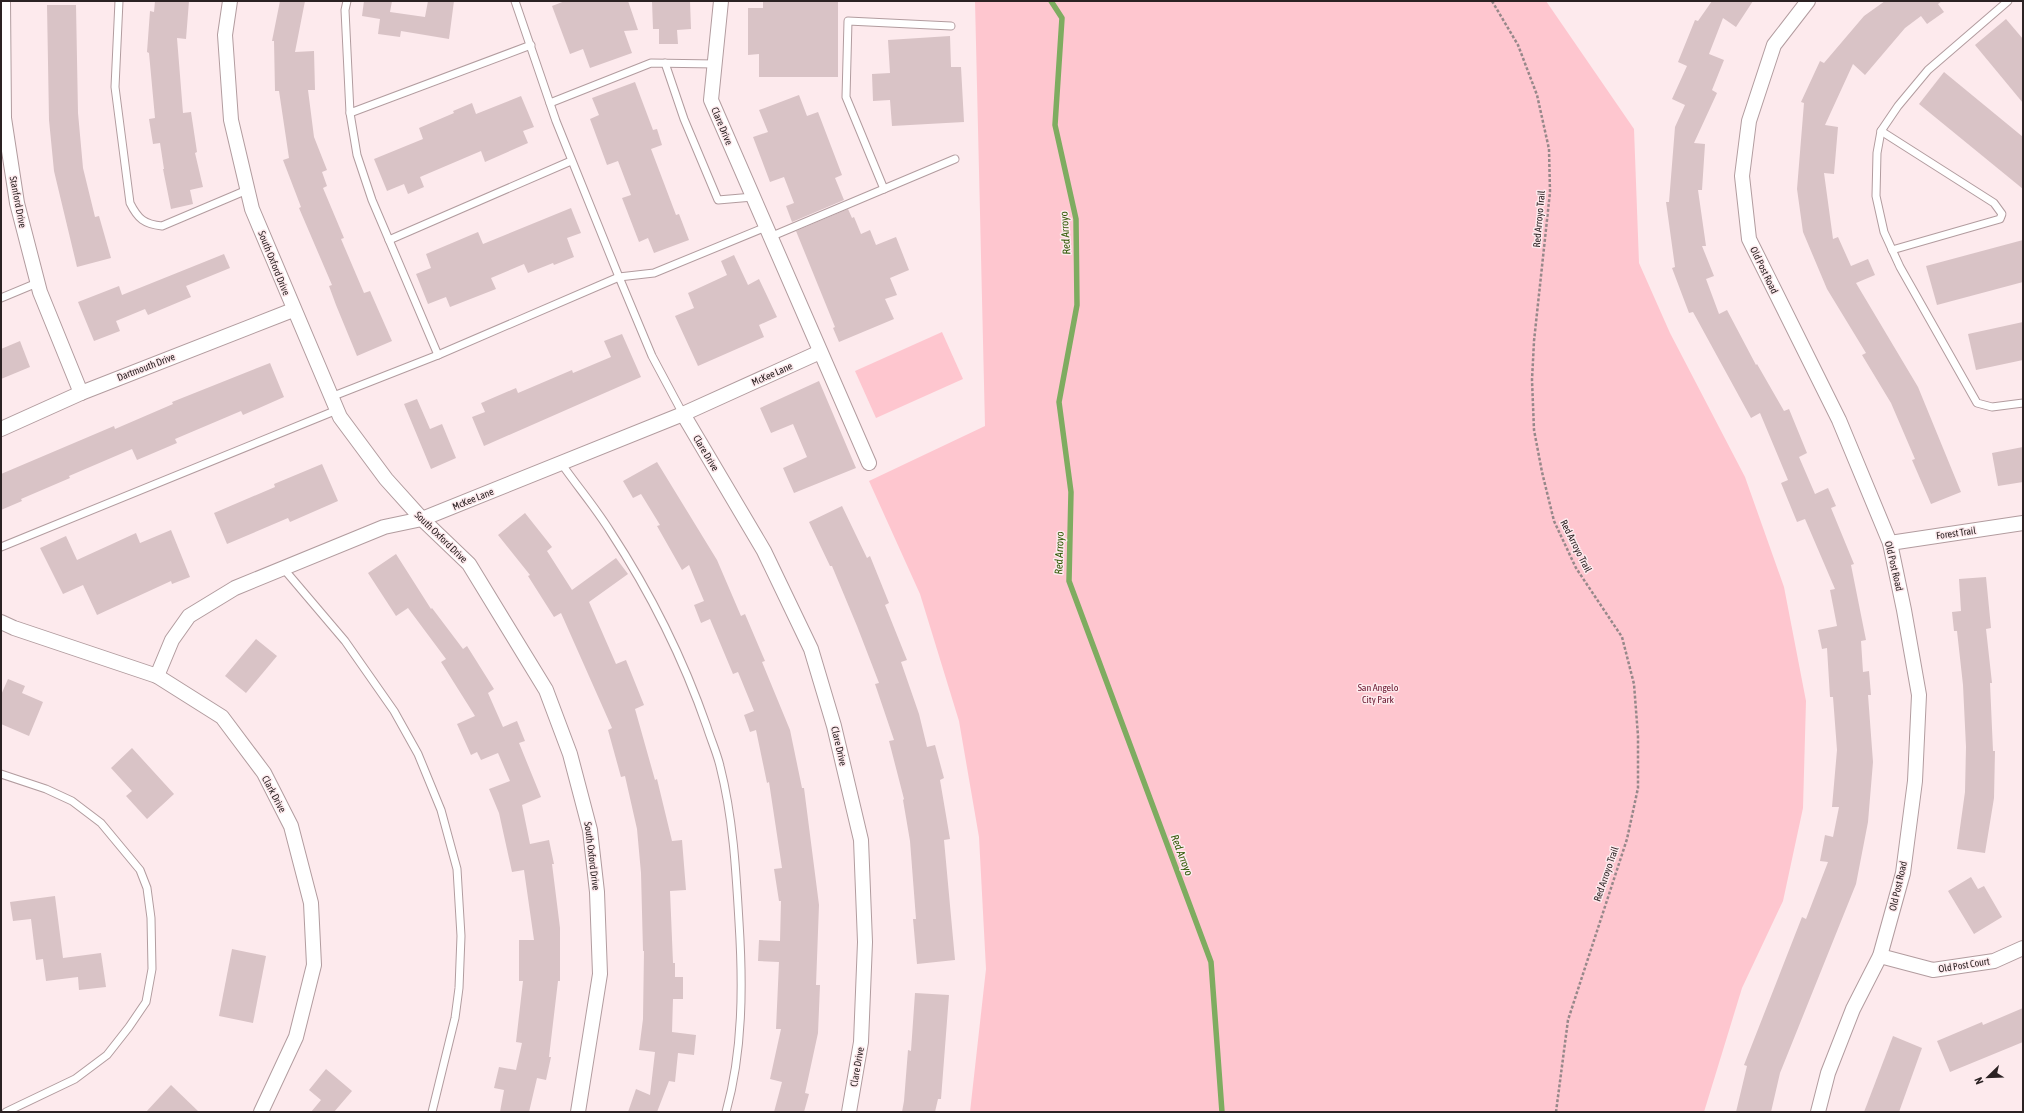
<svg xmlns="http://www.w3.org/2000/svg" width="2024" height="1113" font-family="'Asap Condensed',sans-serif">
  <rect width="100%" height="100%" fill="#fdeaed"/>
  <g fill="#fec6cf">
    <polygon points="975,1 1546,1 1634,129 1639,263 1670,333 1745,477 1784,587 1806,701 1803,808 1783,901 1742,988 1704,1112 970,1112 986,969 979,837 959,721 920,594 869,481 985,426"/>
    <polygon points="942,332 963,379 876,418 855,371"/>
  </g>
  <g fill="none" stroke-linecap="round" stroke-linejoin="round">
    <polyline stroke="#7eac60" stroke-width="5.5" points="1051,1 1062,18 1055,125 1076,219 1077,305 1059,402 1071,492 1069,581 1211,962 1222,1112"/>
  </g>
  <g fill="#d9c3c6">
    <polygon points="155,1 189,1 186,39 177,38 183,113 191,112 197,152 195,153 203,187 190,190 193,204 171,209 163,169 164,169 160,143 153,144 149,119 155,118 149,53 147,52 150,11 154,12"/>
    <polygon points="280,1 305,1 295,52 314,51 315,90 308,90 314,137 327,170 322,172 327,186 323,188 344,238 341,239 364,293 370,291 392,341 357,356 336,305 329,286 332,285 299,208 301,207 283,160 289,158 279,91 275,91 274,41 272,41"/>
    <polygon points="364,1 392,1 390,12 425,17 428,1 454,1 449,39 401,31 400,37 378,34 380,19 362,16"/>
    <polygon points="565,1 628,1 638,30 624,31 632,53 590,68 583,49 570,54 552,6"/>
    <polygon points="652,1 690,1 691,29 677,30 678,44 659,44 659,29 653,29"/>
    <polygon points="763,1 838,1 838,77 759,77 759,54 748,55 748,8 763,8"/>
    <polygon points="1712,1 1753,1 1736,27 1723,18 1709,54 1724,60 1712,90 1717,93 1694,143 1705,144 1702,190 1698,190 1706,246 1702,246 1714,276 1706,279 1719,314 1727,310 1756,365 1757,364 1784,411 1789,409 1807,453 1799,457 1815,494 1828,488 1836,506 1831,508 1854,564 1851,565 1866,640 1861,641 1863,672 1869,671 1871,695 1868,695 1873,762 1868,822 1856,884 1780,1073 1771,1112 1736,1112 1747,1066 1744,1065 1802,917 1806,919 1828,862 1820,861 1825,835 1833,837 1839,807 1832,807 1837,750 1833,697 1830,697 1827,648 1822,649 1818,630 1837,626 1830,590 1835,589 1805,519 1797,522 1781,483 1788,480 1760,413 1751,418 1693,312 1689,313 1672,268 1675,267 1666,202 1669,202 1675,127 1685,105 1672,99 1687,66 1678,62 1695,20 1698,21"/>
    <polygon points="1885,1 1942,1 1938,4 1944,12 1927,24 1921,16 1905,28 1865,75 1853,64 1825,125 1838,127 1834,174 1824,173 1833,239 1838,237 1851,266 1868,259 1875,275 1856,283 1918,387 1961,492 1931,504 1912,460 1915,459 1891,403 1862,355 1866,353 1827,289 1803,232 1797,189 1804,103 1801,102 1820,61 1824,63 1864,16"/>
    <polygon points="47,5 76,5 78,113 83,168 95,217 99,216 111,258 77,267 54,171 49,120"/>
    <polygon points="2006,19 2023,39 2023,103 1975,45"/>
    <polygon points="950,36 951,67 961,67 964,122 892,126 890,100 873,101 872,74 890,73 888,40"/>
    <polygon points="1944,72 2023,137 2023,189 1919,104"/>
    <polygon points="635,82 653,130 657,129 662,145 651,149 676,215 679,214 689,240 654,253 648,238 639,242 622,198 631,195 618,161 607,165 590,119 599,115 592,98"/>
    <polygon points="799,95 807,116 818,112 842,175 835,178 844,200 792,222 786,206 794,203 784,177 770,182 753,137 768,132 759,110"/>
    <polygon points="521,96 534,127 523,131 528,143 485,162 481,151 420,177 424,187 408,194 404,184 387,191 374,159 423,139 419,128 454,113 453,111 472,103 476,114"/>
    <polygon points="571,208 581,233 567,238 574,257 554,265 553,263 528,273 524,264 491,278 496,289 450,307 446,297 428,304 416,274 431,268 426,254 478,232 483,244"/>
    <polygon points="848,209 852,218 854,217 861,234 870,230 876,245 896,237 909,270 890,278 897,295 885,299 894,319 839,342 833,328 835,327 796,231"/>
    <polygon points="2023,240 2023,282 1937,305 1926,266"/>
    <polygon points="224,254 230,268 186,286 191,297 148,315 145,309 116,321 120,331 94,341 78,302 119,286 122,295"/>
    <polygon points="734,255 748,285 759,279 777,317 759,325 764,337 698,366 675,316 694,308 688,293 727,275 721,261"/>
    <polygon points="2023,322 2023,360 1976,370 1968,334"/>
    <polygon points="622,334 641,377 484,446 472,417 485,412 481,403 516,388 518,393 572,370 573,373 611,357 604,341"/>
    <polygon points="20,341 30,367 1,379 1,349"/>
    <polygon points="270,363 284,397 243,415 241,411 175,439 177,443 137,460 132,449 69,476 70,478 21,499 22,501 1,510 1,474 114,426 115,429 173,404 172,402"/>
    <polygon points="819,381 856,468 794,493 783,468 807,457 793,424 771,433 760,408"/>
    <polygon points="417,399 430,429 442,424 456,458 431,469 404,404"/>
    <polygon points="2023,447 2023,482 1998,486 1992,453"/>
    <polygon points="657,462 717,560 741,616 745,614 765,661 762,662 790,730 802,788 804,788 819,905 816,985 820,985 818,1033 805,1093 809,1094 804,1112 774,1112 782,1082 770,1079 781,1029 776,1029 779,962 758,961 759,940 780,941 781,901 779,901 774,869 782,868 769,782 767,783 756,730 750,732 744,715 754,711 738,672 733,674 710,619 701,623 694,605 704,601 689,565 682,570 657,526 660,525 641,494 633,498 623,481"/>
    <polygon points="322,464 338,501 290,522 288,518 227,544 214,513 275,487 274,484"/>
    <polygon points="842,506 867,558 870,556 889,603 885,605 907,660 901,662 919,714 927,747 935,745 944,778 940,780 950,839 944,840 955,960 917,964 913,919 916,919 910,841 903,800 904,799 889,741 894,740 875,684 879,683 857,626 832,566 830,566 809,522"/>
    <polygon points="525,513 552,547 547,551 572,590 616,558 628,574 589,602 616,664 626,660 644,705 635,709 655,780 657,779 672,841 682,840 686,890 670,891 673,963 675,963 675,977 683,977 683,999 673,999 672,1032 696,1035 694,1055 678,1053 675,1082 669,1081 657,1112 628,1112 636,1089 650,1095 655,1052 639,1050 643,1019 644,951 643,951 641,873 637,829 625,776 621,777 608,730 612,728 561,613 554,617 528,576 530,575 498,535"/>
    <polygon points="171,530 190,577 172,584 171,581 97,615 83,585 63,594 40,548 66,536 77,560 136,533 140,543"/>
    <polygon points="396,554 431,609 432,608 463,649 467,646 494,689 488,693 503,727 517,721 525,741 519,743 541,797 522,805 530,844 549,840 554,864 552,864 560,928 560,981 558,981 549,1057 551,1057 546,1080 537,1078 529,1112 500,1112 504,1090 494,1088 499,1067 516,1070 522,1043 516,1042 523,981 519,981 519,940 534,940 524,870 512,872 499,813 489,789 510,781 498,753 481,760 477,752 471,755 457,724 475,716 441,662 446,659 408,608 396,616 368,573"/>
    <polygon points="1986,577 1991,628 1986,629 1992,683 1990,683 1993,751 1995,751 1994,798 1985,853 1957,849 1965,792 1966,747 1963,685 1957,631 1954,631 1952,612 1961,611 1959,579"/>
    <polygon points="256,639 277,656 246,693 225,676"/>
    <polygon points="8,679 25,686 22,693 43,702 29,736 1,724 1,695"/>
    <polygon points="132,748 174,794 147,819 126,796 132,791 111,768"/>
    <polygon points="1971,877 1978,889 1984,886 2002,917 1974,934 1948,891"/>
    <polygon points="55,896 63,958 101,953 106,987 79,990 78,977 46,981 43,959 36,960 31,919 13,921 10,902"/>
    <polygon points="232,949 266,956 253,1023 219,1016"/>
    <polygon points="915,993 949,995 941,1099 938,1099 935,1112 902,1112 904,1101 908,1050 911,1051"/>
    <polygon points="2023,1008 2023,1042 1950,1072 1937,1041 1982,1022 1983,1025"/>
    <polygon points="1893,1036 1922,1048 1899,1112 1864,1112"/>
    <polygon points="326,1069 352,1091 334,1112 311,1112 321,1100 309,1090"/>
    <polygon points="171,1085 199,1112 146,1112"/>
  </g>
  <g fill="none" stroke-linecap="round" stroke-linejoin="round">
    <defs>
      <g id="lane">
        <path d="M119,1l-4,86 15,116c8,16 14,21 32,23l85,-36"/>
        <polyline points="347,1 345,10 350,113 531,45"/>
        <polyline points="515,1 556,121 619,277 654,273 766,227"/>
        <polyline points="2008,1 1928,70 1898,106 1881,131 1877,153 1876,196 1884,232 1900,267 1977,403 1992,407 2023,403"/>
        <polyline points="665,63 684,119 718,200 753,197"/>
        <polyline points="550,103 651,63 715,64"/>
        <polyline points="350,113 357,155 372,200 438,355"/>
        <polyline points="1881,131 1994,203 2002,214 2000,219 1892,250"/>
        <polyline points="884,189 846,97 848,21 951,26"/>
        <polyline points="770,237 955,159"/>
        <polyline points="389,240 571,161"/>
        <polyline points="1,298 37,283"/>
        <polyline points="331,397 438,355 619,277 652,356 683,414"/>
        <path d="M561,463c16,23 34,44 49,68 40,61 73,127 97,196 4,13 10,26 13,39 13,51 16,104 19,156 4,63 4,129 -13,190"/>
        <polyline points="1,547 337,410"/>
        <polyline points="283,568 345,641 394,711 418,754 441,810 457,869 461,936 459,988 455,1018 432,1112"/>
        <polyline points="1,774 46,789 72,801 101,823 140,870 147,888 151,918 152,969 146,1002 129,1027 107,1055 75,1079 6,1112"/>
      </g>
      <g id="street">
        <polyline points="3,1 4,118 17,203 40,292 81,393"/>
        <polyline points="230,1 225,35 231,120 252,209 340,417 386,479 422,519 469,564 546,690 570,754 590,830 597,892 600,974 578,1112"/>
        <polyline points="721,1 711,100 869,463"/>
        <polyline points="1808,1 1774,45 1749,121 1742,176 1749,239 1839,420 1890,543 1904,610 1919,695 1915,781 1903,873 1880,956 1853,1009 1828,1073 1818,1112"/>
        <polyline points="683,414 764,551 811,649 834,726 861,840 865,942 861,1042 849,1112"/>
        <polyline points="1,429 81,393 293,310"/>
        <polyline points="1890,543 2023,523"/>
        <polyline points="1,622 14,628 157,676 222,717 264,773 291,826 311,903 314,965 296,1037 261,1112"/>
        <polyline points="157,676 172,640 189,616 235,588 384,527 422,519 683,414 820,352"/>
        <polyline points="1880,956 1933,970 1994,961 2023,948"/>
      </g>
    </defs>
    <use href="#lane" stroke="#b29c9f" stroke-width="9"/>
    <use href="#street" stroke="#b29c9f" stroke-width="16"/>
    <polyline stroke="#97888a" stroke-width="2.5" stroke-dasharray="3 2" stroke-linecap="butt" points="1492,1 1518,45 1537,95 1549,149 1550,192 1534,341 1532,380 1534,430 1542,472 1554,521 1576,568 1622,637 1634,684 1638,736 1638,788 1627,839 1568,1020 1556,1112"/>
    <use href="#lane" stroke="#fff" stroke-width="7"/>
    <use href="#street" stroke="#fff" stroke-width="14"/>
  </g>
  <g text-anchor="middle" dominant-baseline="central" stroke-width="3" stroke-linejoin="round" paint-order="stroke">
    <g font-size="10" fill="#2b2223" stroke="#fdeaed">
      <text transform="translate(722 126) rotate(67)">Clare Drive</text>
      <text transform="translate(18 202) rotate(79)">Stanford Drive</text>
      <text transform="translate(1539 219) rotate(-85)">Red Arroyo Trail</text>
      <text transform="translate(274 263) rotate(68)">South Oxford Drive</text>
      <text transform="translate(1764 270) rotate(64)">Old Post Road</text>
      <text transform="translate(146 367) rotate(-21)">Dartmouth Drive</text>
      <text transform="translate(772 374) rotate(-24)">McKee Lane</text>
      <text transform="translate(706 453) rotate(59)">Clare Drive</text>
      <text transform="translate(473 499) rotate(-22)">McKee Lane</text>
      <text transform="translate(1956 533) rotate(-8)">Forest Trail</text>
      <text transform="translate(441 537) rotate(44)">South Oxford Drive</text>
      <text transform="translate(1576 546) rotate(63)">Red Arroyo Trail</text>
      <text transform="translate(1894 566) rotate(77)">Old Post Road</text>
      <text transform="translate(839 746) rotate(77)">Clare Drive</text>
      <text transform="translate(274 794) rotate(62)">Clark Drive</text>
      <text transform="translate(592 856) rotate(83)">South Oxford Drive</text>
      <text transform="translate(1606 874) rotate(-71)">Red Arroyo Trail</text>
      <text transform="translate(1898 886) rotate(-77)">Old Post Road</text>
      <text transform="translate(1964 965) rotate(-9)">Old Post Court</text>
      <text transform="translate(857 1067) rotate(-80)">Clare Drive</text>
    </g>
    <g font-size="10" fill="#68152e" stroke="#fdeaed">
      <text x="1378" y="687">San Angelo<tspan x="1378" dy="12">City Park</tspan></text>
    </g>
    <g font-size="11" font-style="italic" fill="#2e5804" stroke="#fdeaed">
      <text transform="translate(1065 233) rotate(-94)">Red Arroyo</text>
      <text transform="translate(1059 553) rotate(-88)">Red Arroyo</text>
      <text transform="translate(1182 855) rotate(69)">Red Arroyo</text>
    </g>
  </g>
  <rect width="2024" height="1113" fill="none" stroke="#2b2223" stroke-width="4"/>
  <g transform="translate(1988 1077) rotate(247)" stroke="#fdeaed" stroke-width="3" paint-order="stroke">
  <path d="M0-3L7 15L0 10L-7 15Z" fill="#2b2223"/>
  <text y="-6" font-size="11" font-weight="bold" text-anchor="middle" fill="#2b2223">N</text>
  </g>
</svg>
